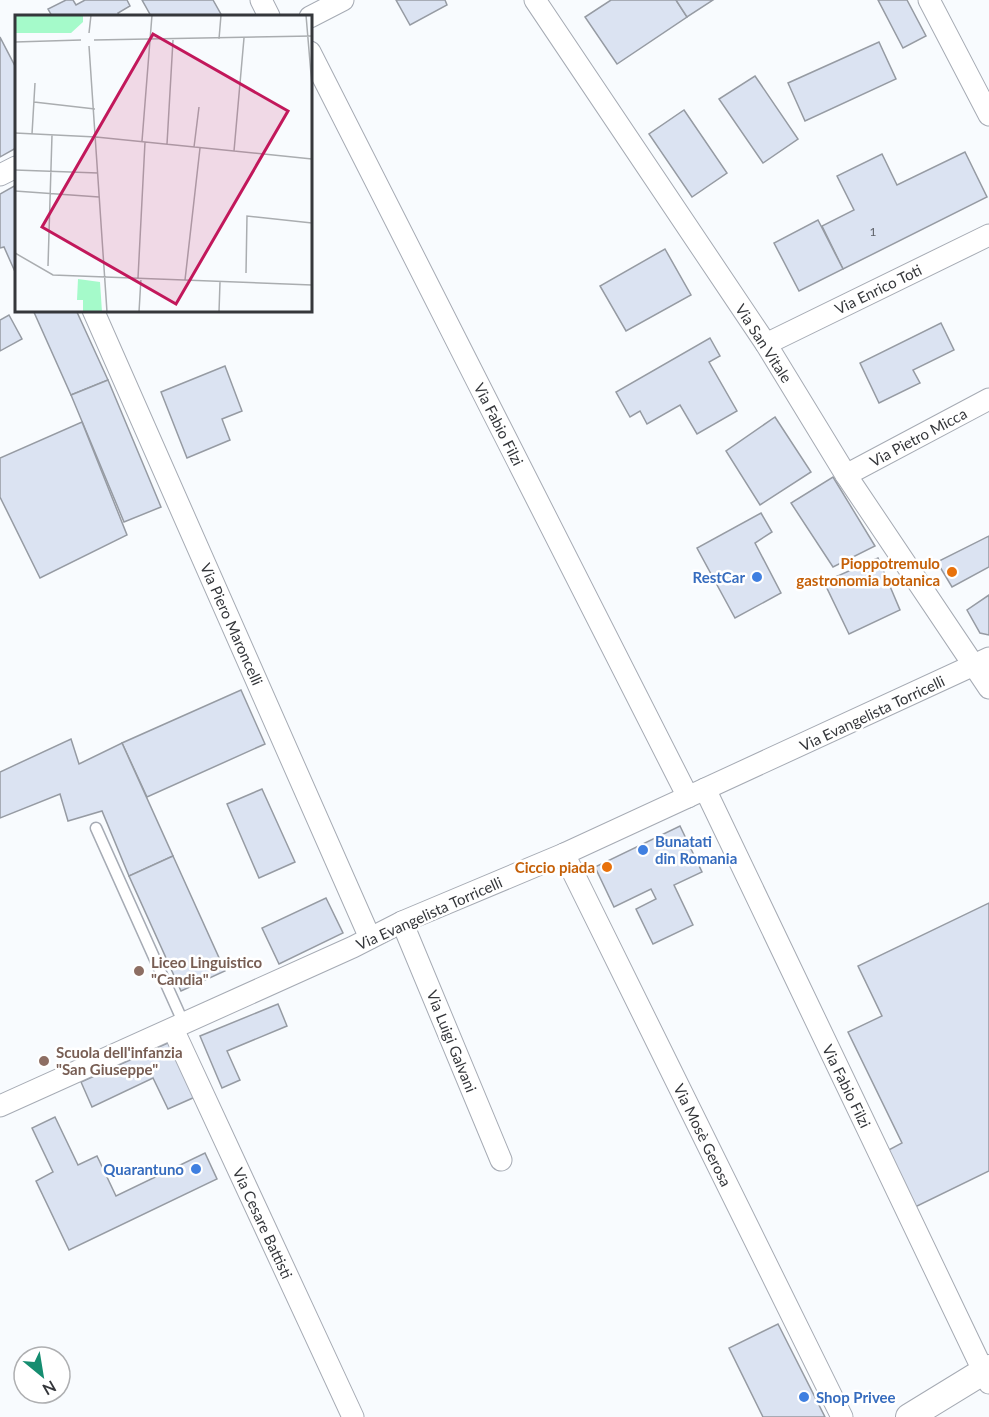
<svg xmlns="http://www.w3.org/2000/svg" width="989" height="1417" font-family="Lato,sans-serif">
  <rect width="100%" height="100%" fill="#f8fbfe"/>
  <g fill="#dbe3f2" stroke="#969ba3" stroke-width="1.5">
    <polygon points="66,0 73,0 76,5 85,0 127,0 130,6 118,13 120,16 52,16 48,9"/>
    <polygon points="142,0 213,0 222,16 151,16"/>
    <polygon points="396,0 445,0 447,5 410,25"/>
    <polygon points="611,0 676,0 687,17 617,64 585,17"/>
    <polygon points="676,0 713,0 687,17"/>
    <polygon points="878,0 907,0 926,36 903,48"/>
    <polygon points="0,37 16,68 16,148 0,157"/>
    <polygon points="879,42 896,79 805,121 788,83"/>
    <polygon points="755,76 798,139 763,163 719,99"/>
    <polygon points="684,110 727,173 692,197 649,134"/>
    <polygon points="965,152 987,197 843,269 822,226 854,210 837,176 882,154 897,185"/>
    <polygon points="16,185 16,274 4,247 0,248 0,194"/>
    <polygon points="818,220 843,269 799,291 774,243"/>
    <polygon points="665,249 691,295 626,331 600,286"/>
    <polygon points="33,310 76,310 108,380 71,395"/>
    <polygon points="9,315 22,339 0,351 0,320"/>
    <polygon points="941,323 954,350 913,370 920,383 879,403 860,363"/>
    <polygon points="710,338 720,356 709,362 737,411 697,434 680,405 647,424 640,411 630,417 616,392"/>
    <polygon points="225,366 242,411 222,419 230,440 187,458 161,392"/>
    <polygon points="108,380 161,507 124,522 71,395"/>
    <polygon points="775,417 811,472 760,505 726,451"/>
    <polygon points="82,422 127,535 40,578 0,497 0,458"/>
    <polygon points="833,477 875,546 833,567 791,503"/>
    <polygon points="761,513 772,532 755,543 781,593 735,618 697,548"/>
    <polygon points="989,536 989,567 952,587 937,562"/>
    <polygon points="878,558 900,610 849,634 824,582"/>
    <polygon points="989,595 989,635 980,633 967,610"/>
    <polygon points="241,690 265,744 147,797 122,743"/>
    <polygon points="71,739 79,764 122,743 173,856 129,876 102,811 68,821 60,794 0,818 0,772"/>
    <polygon points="262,789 295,862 259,878 227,804"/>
    <polygon points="680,826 702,872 674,885 693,925 653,944 636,909 656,899 651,889 614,907 595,867"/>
    <polygon points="173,856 225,971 181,991 129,876"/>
    <polygon points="326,898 343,933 279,964 262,928"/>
    <polygon points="989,903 989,1171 911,1209 883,1153 902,1143 848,1032 882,1016 858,966"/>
    <polygon points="278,1004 287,1026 227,1051 240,1080 222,1088 200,1036"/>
    <polygon points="170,1042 195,1097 168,1109 153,1078 92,1107 81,1082"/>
    <polygon points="55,1117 78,1165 97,1156 116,1196 205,1153 217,1179 69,1250 36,1181 53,1172 32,1128"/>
    <polygon points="778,1324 825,1417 763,1417 729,1348"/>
  </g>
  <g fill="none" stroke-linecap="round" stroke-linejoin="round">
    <defs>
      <polyline id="service" points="96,828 184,1024"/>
      <g id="minor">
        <polyline points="261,0 269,16"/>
        <polyline points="535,0 766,344 846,475 989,688"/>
        <polyline points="929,0 989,115"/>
        <polyline points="310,17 343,0"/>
        <polyline points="310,52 688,797"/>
        <polyline points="0,175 16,167"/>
        <polyline points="93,310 370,938"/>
        <polyline points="766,344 989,235"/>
        <polyline points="846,475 989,399"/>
        <polyline points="705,789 989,1383"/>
        <polyline points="564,854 842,1417"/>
        <polyline points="402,922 501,1160"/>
        <polyline points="173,1029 353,1417"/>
        <polyline points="0,1106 353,947 402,922 564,854 989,658"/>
      </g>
      <polyline id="tertiary" points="909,1417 989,1368"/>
    </defs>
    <use href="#service" stroke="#a6abb4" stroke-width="13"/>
    <use href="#minor" stroke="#a6abb4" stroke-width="23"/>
    <use href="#tertiary" stroke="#a6abb4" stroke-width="28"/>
    <use href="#service" stroke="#fff" stroke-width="10"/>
    <use href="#minor" stroke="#fff" stroke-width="21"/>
    <use href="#tertiary" stroke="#fff" stroke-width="26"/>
  </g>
  <g fill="#e8710a" stroke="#fff" stroke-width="2">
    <circle cx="952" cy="572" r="6"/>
    <circle cx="607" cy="867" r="6"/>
  </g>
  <g fill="#3f7fe0" stroke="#fff" stroke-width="2">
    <circle cx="757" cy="577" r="6"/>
    <circle cx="643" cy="850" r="6"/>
    <circle cx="196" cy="1169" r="6"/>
    <circle cx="804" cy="1397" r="6"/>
  </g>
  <g fill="#8d6e63" stroke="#fff" stroke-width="2">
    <circle cx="139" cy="971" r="6"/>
    <circle cx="44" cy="1061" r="6"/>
  </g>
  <g text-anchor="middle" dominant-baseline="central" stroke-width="5" stroke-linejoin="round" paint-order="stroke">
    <g font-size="12" fill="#5e6269">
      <text x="873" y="231">1</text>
    </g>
    <g font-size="15" fill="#35373b" stroke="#fff">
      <text transform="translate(878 289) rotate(-26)">Via Enrico Toti</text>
      <text transform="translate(764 343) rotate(57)">Via San Vitale</text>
      <text transform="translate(499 424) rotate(63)">Via Fabio Filzi</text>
      <text transform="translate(918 437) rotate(-28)">Via Pietro Micca</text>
      <text transform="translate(232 624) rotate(66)">Via Piero Maroncelli</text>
      <text transform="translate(872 713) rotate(-25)">Via Evangelista Torricelli</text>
      <text transform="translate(429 913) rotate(-24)">Via Evangelista Torricelli</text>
      <text transform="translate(452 1041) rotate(68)">Via Luigi Galvani</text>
      <text transform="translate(847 1086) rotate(64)">Via Fabio Filzi</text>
      <text transform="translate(703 1135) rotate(64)">Via Mosè Gerosa</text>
      <text transform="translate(263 1223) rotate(65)">Via Cesare Battisti</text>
    </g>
    <g font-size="15" font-weight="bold" fill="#c56008" stroke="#fff" text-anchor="end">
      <text x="940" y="563">Pioppotremulo<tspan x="940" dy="17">gastronomia botanica</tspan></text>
      <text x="595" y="867">Ciccio piada</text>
    </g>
    <g font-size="15" font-weight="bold" fill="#366cbe" stroke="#fff" text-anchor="end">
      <text x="745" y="577">RestCar</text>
      <text x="655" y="841" text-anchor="start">Bunatati<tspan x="655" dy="17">din Romania</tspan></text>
      <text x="184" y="1169">Quarantuno</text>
      <text x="816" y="1397" text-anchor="start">Shop Privee</text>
    </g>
    <g font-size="15" font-weight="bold" fill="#785e54" stroke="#fff" text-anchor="start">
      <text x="151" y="962">Liceo Linguistico<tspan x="151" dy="17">"Candia"</tspan></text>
      <text x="56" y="1052">Scuola dell'infanzia<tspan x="56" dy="17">"San Giuseppe"</tspan></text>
    </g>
  </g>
  <g transform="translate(15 15)">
    <rect width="297" height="297" fill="#f8fbfe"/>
    <path d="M0,0l68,1v6l-12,11h-56zM63,264l22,3 2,30h-19v-12h-6z" fill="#a5faca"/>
    <path fill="none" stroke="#aaadb0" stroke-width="1.5" d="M291,0l6,71M74,18l2,-18M204,24l2,-24M79,25l218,-4M0,27l66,-2M74,31l18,266M19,87l61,7M0,118l81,4 216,22M17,119l3,-51M127,126l10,-126M152,129l6,-104M179,132l5,-40M219,136l10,-113M0,155l83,3M0,176l84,6M0,238l38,22 259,10M33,251l4,-131M231,258l1,-57 65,7M123,263l7,-136M170,265l15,-132M124,297l2,-34M204,297l1,-30"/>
    <path fill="#c2185b" fill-opacity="0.15" stroke="#c2185b" stroke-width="3" d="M138,19l135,77 -112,193 -134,-77z"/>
    <rect width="297" height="297" fill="none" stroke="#35373b" stroke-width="3"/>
  </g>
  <g transform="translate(42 1375) rotate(150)"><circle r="28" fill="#ffffff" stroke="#aeafb1" stroke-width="1.5"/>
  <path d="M0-4.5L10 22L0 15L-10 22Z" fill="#158d70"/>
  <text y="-9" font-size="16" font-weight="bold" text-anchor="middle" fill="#35373b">N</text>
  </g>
</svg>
